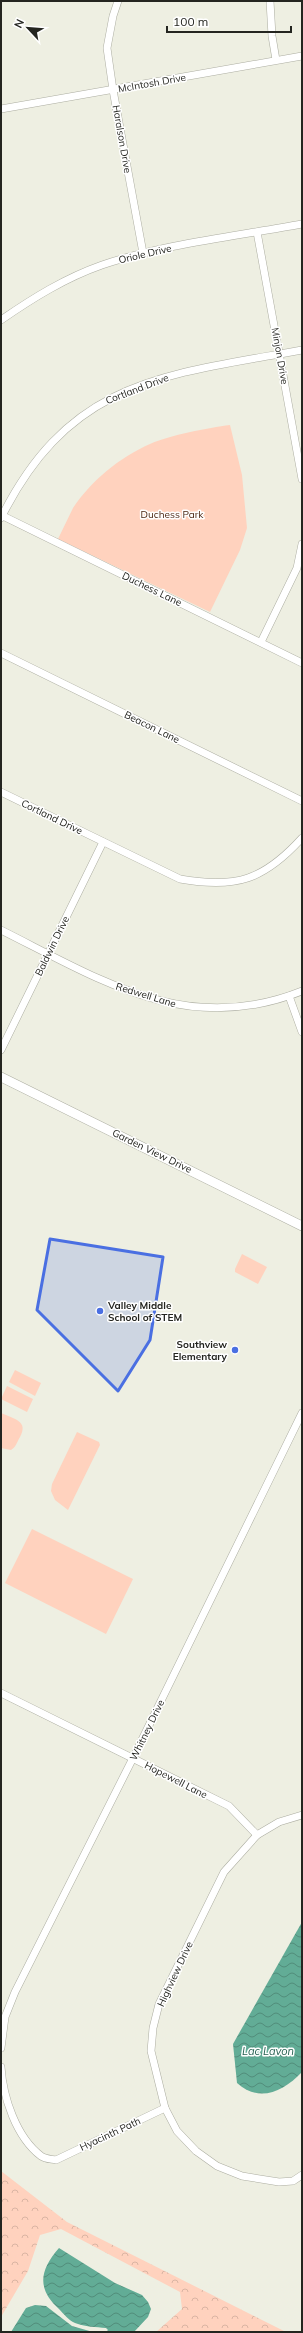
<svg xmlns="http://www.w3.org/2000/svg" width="303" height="2333" font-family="Mulish,sans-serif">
  <defs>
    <pattern id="forest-crowns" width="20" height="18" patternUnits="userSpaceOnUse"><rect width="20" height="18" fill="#ffd2be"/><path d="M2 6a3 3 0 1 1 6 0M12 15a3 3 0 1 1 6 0" fill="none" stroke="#dab4a3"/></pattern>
    <pattern id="water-waves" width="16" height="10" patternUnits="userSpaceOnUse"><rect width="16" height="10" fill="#62ac96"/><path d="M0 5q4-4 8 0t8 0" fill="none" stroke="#518c7a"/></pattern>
  </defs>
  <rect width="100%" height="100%" fill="#eeefe2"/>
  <polygon fill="url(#forest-crowns)" points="1,2171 67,2222 286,2332 156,2332 182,2309 180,2292 61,2229 40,2235 28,2271 1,2317"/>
  <g fill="#ffd2be">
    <path d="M230,425l12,50 5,53 -7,22 -30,62 -152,-73c5,-10 10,-21 15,-31 18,-27 47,-51 77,-64 20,-9 58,-16 80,-19z"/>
    <polygon points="242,1254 267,1267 258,1284 235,1272 235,1269"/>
    <polygon points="15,1370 41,1383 35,1396 9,1382"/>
    <polygon points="7,1386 33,1399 27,1412 1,1399"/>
    <path d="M1,1413c13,6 28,8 19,24 -3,5 -4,10 -9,13l-10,-2z"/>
    <polygon points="77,1432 99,1442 100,1445 68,1510 55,1500 51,1491 52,1484"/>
    <polygon points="32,1529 133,1579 106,1634 5,1583"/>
  </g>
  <g fill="url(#water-waves)">
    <path d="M302,1922v150c-19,20 -43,31 -65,11l-4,-39z"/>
    <path d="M59,2248l56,35 27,12 6,7 3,7 -3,8 -14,15h-28l2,-2 -2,-2c-10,-1 -21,-1 -31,-5 -7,-3 -11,-9 -16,-14 -22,-20 -20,-38 0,-61z"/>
    <polygon points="35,2305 46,2306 72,2326 93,2332 11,2332 26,2308"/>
  </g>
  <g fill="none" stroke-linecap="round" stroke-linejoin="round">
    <defs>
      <g id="street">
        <polyline points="118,1 113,16 107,48 113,90 143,253"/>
        <polyline points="270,1 272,36 276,60"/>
        <polyline points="1,109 302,56"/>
        <polyline points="257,232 302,479"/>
        <path d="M1,320c32,-22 64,-42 101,-55 62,-21 135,-29 200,-41"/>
        <polyline points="1,515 302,663"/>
        <path d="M1,518c69,-139 164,-143 301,-168"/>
        <polyline points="261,642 297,568 302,544"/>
        <polyline points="1,653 302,801"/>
        <path d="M1,792l179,87c56,10 84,1 122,-41"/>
        <path d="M1,930c100,50 186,107 301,61"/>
        <polyline points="289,996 302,1032"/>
        <polyline points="1,1050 103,842"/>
        <polyline points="1,1693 229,1806 257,1835"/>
        <polyline points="302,1815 279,1822 257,1835 224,1872 159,2004 153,2028 151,2051 165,2108 177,2131 196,2151 217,2166 242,2176 279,2182 293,2181 302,2175"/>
        <polyline points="1,2048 5,2017 15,1992 133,1758 302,1413"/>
        <path d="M1,2067c2,30 15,70 40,89 4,3 10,3 15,4l109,-52"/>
      </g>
      <polyline id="secondary" points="1,1077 302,1226"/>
    </defs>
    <use href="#street" stroke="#acada1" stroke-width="8"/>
    <use href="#secondary" stroke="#acada1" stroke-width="10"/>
    <use href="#street" stroke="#fff" stroke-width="7"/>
    <use href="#secondary" stroke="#fff" stroke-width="9"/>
  </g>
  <path fill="#4a6fe2" fill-opacity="0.2" stroke="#4a6fe2" stroke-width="3" stroke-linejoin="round" d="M50,1239l113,18 -13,83 -32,51 -81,-81z"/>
  <g fill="#4a6fe2" stroke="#fff" stroke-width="1.5">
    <circle cx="100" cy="1311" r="4"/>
    <circle cx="235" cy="1350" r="4"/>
  </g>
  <g text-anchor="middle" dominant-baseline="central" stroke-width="3" stroke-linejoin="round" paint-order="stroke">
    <g font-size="10" fill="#242520" stroke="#fff">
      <text transform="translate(152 83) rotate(-10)">McIntosh Drive</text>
      <text transform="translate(122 139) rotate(80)">Haralson Drive</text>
      <text transform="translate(145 254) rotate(-13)">Oriole Drive</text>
      <text transform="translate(280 356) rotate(80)">Minjon Drive</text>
      <text transform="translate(137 389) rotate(-21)">Cortland Drive</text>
      <text transform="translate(152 589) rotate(26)">Duchess Lane</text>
      <text transform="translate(152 727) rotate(26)">Beacon Lane</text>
      <text transform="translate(52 817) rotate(26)">Cortland Drive</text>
      <text transform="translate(52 946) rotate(-64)">Baldwin Drive</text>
      <text transform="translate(146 995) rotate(17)">Redwell Lane</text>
      <text transform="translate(152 1151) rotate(26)">Garden View Drive</text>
      <text transform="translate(147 1730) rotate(-64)">Whitney Drive</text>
      <text transform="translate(176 1780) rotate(27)">Hopewell Lane</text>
      <text transform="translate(175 1974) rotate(-65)">Highview Drive</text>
      <text transform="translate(110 2134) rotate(-25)">Hyacinth Path</text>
    </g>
    <g font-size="10" fill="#461f0b" stroke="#fff">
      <text x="172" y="514">Duchess Park</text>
    </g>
    <g font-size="10" font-weight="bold" fill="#242520" stroke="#fff" text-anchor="start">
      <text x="108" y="1305">Valley Middle<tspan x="108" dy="12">School of STEM</tspan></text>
      <text x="227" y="1344" text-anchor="end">Southview<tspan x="227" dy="12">Elementary</tspan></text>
    </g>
    <g font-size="11" font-style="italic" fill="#266151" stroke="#fff">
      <text x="268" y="2051">Lac Lavon</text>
    </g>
  </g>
  <rect width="303" height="2333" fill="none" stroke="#242520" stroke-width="4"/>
  <g transform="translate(28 28) rotate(296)" stroke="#ffffff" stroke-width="3" paint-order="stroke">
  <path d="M0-3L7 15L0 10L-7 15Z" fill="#242520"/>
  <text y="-6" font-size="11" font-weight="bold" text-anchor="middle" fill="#242520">N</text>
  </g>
  <path d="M167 26v6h124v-6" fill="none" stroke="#242520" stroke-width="2"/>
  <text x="173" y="26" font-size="12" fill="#242520" stroke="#ffffff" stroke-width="3" paint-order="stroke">100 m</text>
</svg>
